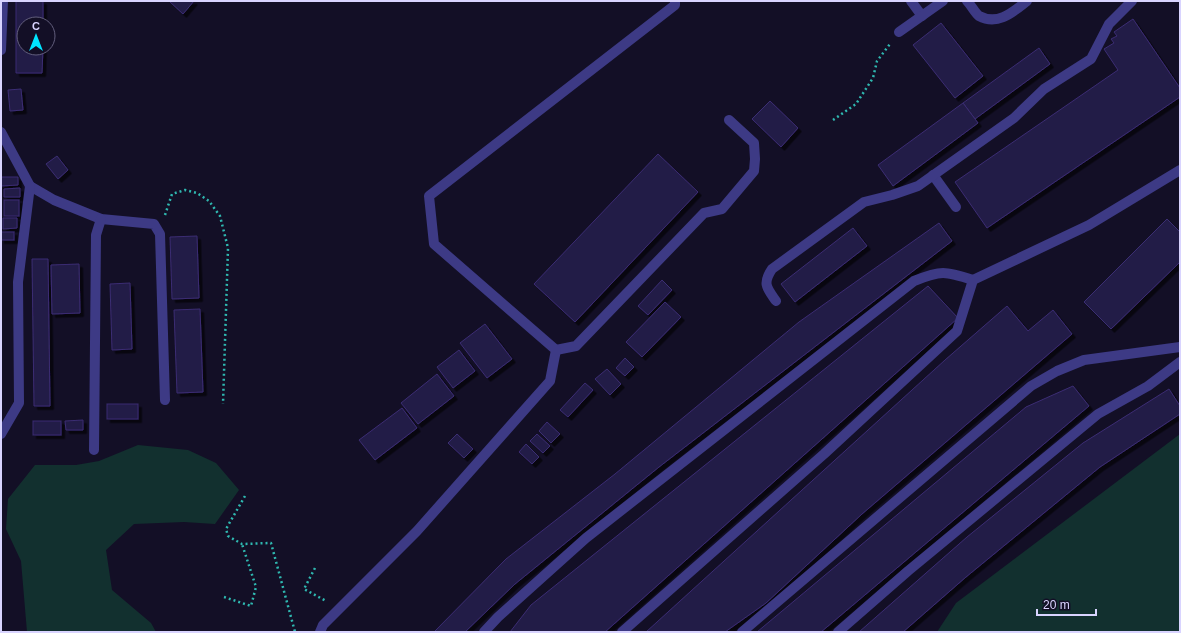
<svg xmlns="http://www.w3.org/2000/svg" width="1181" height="633" font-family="Helvetica,sans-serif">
  <defs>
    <filter id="shadow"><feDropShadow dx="3.5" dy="3.5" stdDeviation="0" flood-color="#0009"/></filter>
  </defs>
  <rect width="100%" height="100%" fill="#130f26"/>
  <g fill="#12302f">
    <polygon points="1180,434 1180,632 937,632 956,603"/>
    <polygon points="138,445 188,450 216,463 239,490 215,524 184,522 134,524 106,550 112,590 151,623 156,632 27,632 21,561 6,529 8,499 35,465 76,465 99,461"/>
  </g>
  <g fill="#241b47" stroke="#3b2d73" filter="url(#shadow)">
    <polygon points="16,1 43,1 43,24 24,24 24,48 43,48 42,73 16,73"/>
    <polygon points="169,1 194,1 183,14"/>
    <polygon points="1133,19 1180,88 1180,97 987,228 955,182 1118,70 1104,49 1114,43 1111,39 1117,36 1114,32"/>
    <polygon points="941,23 983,76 955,98 913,45"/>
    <polygon points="1039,48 1050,64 975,119 963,103"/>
    <polygon points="21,89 23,110 10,111 8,90"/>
    <polygon points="770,101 798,128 781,147 752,119"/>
    <polygon points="963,103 978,123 893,186 878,165"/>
    <polygon points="658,154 698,192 575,322 534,284"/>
    <polygon points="57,156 68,170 58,179 46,164"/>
    <polygon points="1,177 18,177 18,185 1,186"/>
    <polygon points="20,188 20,197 4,197 4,189"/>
    <rect x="4" y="200" width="15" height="16"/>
    <polygon points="3,218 17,218 17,228 3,229"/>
    <polygon points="1167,219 1180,232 1180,262 1111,329 1084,302"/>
    <polygon points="939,223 952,241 659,467 515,584 465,632 434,632 506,559 615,474 799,322"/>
    <polygon points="853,228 867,246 795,302 781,284"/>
    <rect x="1" y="232" width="13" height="8"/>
    <polygon points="197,236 199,298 172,299 170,237"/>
    <polygon points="32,259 48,259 50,406 34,406"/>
    <polygon points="79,264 80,313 52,314 51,265"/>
    <polygon points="662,280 672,290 648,315 638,306"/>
    <polygon points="130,283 132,349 112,350 110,284"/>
    <polygon points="928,286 958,318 605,632 510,632 531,605"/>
    <polygon points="665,302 681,317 642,357 626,342"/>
    <polygon points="1007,306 1028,331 1053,310 1072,334 862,514 766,603 725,632 646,632 945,360"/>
    <polygon points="200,309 203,392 177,393 174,310"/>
    <polygon points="485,324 512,359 487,378 460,343"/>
    <polygon points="459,350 475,371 453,388 437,367"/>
    <polygon points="625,358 634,367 625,376 616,368"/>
    <polygon points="607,369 621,384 610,395 595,379"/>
    <polygon points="437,374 454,396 418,424 401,403"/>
    <polygon points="585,383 593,390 568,417 560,410"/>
    <polygon points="1073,386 1089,406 821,632 757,632 1026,407"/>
    <polygon points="1169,389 1180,406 1180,414 1100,467 966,577 903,632 859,632 967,537 1083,443"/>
    <rect x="107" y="404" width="31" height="15"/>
    <polygon points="402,408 417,428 375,460 359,440"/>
    <polygon points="83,420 83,430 66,430 65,421"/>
    <rect x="33" y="421" width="28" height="14"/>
    <polygon points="547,422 560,434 551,443 539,431"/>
    <polygon points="457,434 473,449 464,458 448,443"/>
    <polygon points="537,434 550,446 543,453 530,441"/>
    <polygon points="526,444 539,457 532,464 519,452"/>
  </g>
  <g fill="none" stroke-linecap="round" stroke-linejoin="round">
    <g stroke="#2fb8b0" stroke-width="2.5" stroke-dasharray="2 3" stroke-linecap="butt">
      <polyline points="833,120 856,104 873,78 877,61 890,44"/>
      <polyline points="165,215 172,194 185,190 197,193 209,201 220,216 228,248 223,404"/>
      <polyline points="245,496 226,529 228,536 242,544 271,543 295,632"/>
      <polyline points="315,568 304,589 326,601"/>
      <polyline points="224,597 251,606 256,587 242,544"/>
    </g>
    <g stroke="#3d3a85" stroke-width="10">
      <polyline points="911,1 922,16"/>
      <path d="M967,1c4,4 8,12 12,15 19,10 34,-4 48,-15"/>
      <polyline points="899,32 943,1"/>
      <polyline points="1,50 3,1"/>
      <polyline points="933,175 956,207"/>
      <polyline points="30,186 54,200 101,219 154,224 160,234 165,400"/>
      <path d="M776,301c-9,-13 -14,-17 -4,-32l92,-67 28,-7 26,-9 96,-68 30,-29 47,-30 18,-35 23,-23"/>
      <polyline points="556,350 576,346 704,213 722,209 754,171 755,159 754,143 729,120"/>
      <polyline points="94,450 96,235 101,219"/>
      <polyline points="320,632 323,625 417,531 550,381 556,350 434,244 429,196 675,5 675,1"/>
      <path d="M484,632l14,-15 88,-79 328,-257c27,-11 31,-10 59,-1"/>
      <polyline points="622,632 824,454 957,331 973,280 1089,225 1180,170"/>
      <polyline points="838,632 908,571 1098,414 1148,386 1180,362"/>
    </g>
    <g stroke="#3d3a85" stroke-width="10">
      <polyline points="1,132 30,186 18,282 19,403 1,434"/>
      <polyline points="742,632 1031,386 1057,371 1084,360 1180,347"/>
    </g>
  </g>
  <rect width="1181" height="633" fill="none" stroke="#d9d4ff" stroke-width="4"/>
  <g transform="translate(36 36)"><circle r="19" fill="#130f26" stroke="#625e7d"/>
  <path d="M0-3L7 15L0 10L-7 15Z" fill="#00e5ff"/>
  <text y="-6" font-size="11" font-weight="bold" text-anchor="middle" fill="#d9d4ff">С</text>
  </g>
  <path d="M1037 609v6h59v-6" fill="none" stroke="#d9d4ff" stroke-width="2"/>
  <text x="1043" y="609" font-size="12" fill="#d9d4ff" stroke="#130f26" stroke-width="3" paint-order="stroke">20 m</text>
</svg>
